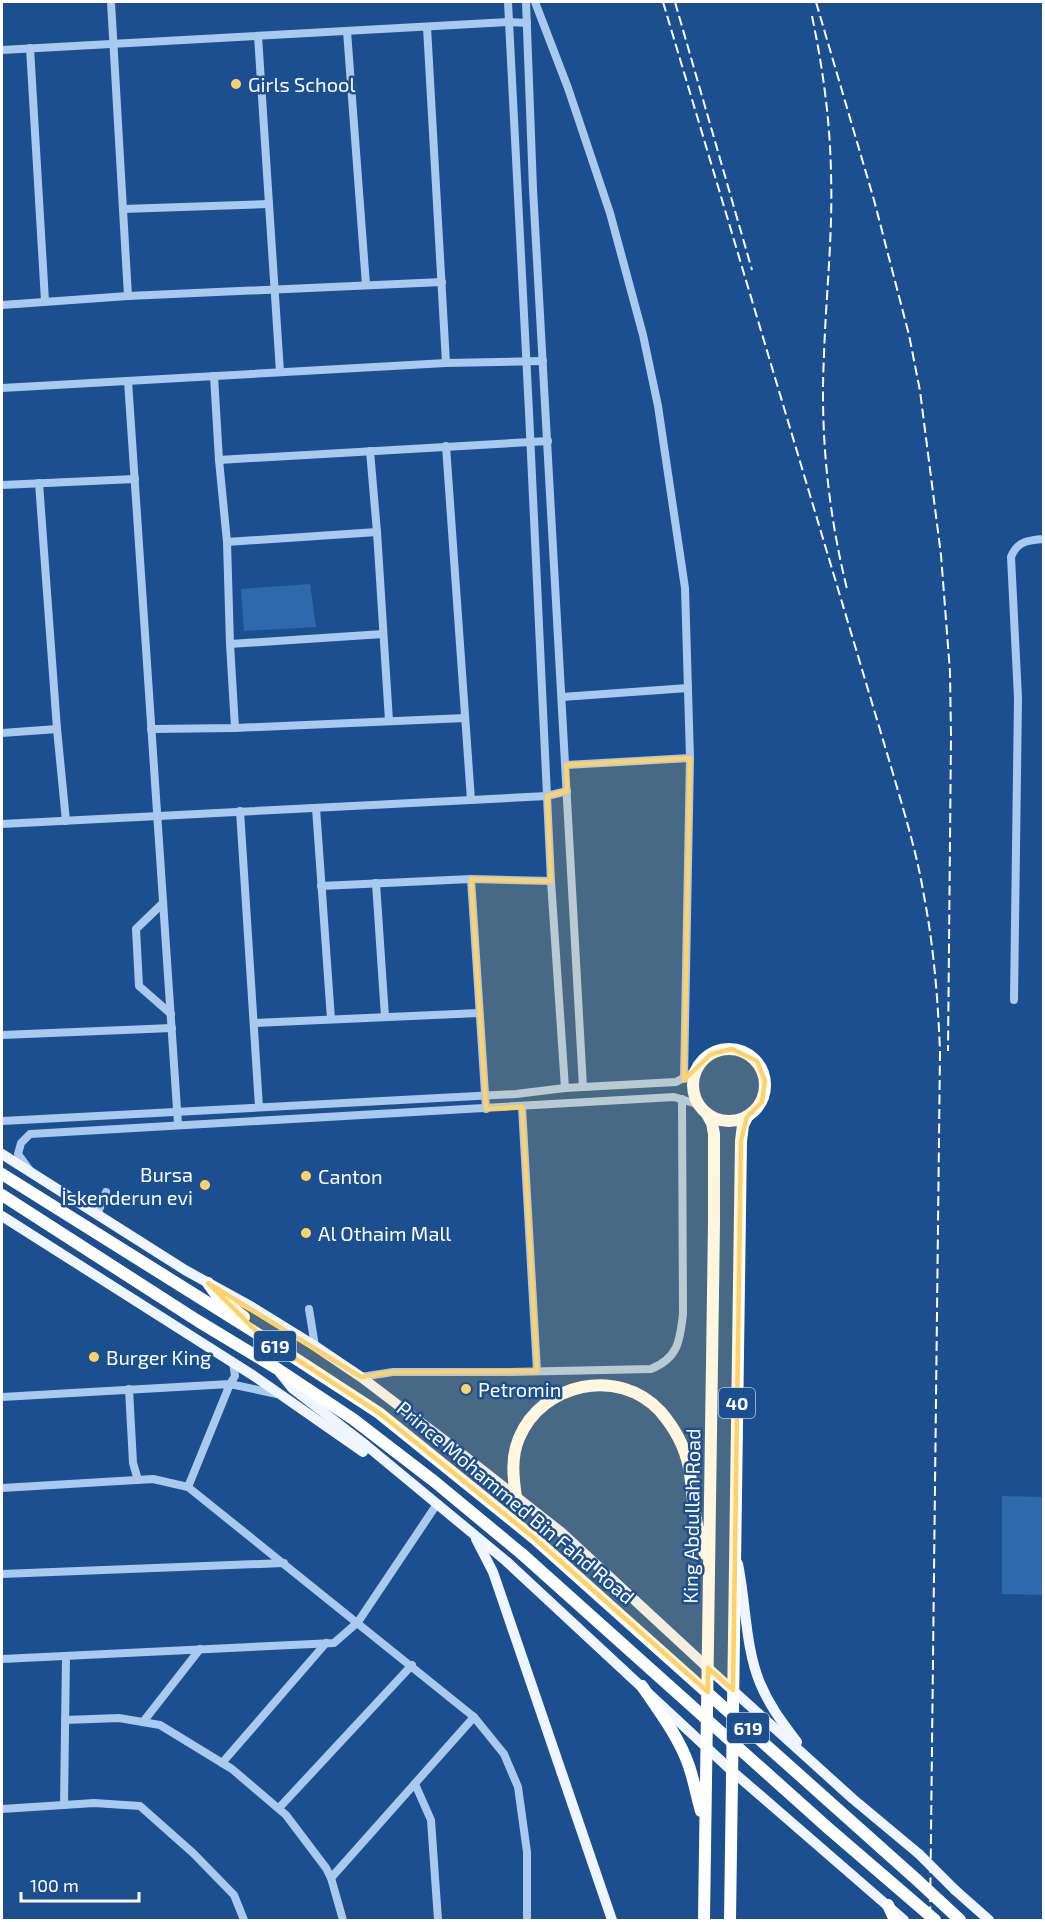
<svg xmlns="http://www.w3.org/2000/svg" width="1045" height="1922" font-family="'Exo 2',sans-serif">
  <rect width="100%" height="100%" fill="#1b4f8f"/>
  <g fill="#2e69ad">
    <polygon points="310,584 316,627 244,631 241,589"/>
    <polygon points="1002,1496 1043,1497 1043,1595 1002,1594"/>
  </g>
  <g fill="none" stroke-linecap="round" stroke-linejoin="round">
    <g stroke="#a9c9ee" stroke-width="8">
      <polyline points="111,2 128,296"/>
      <polyline points="508,2 529,412 551,881 565,1088"/>
      <polyline points="526,2 533,189 583,1087"/>
      <polyline points="535,2 568,88 610,213 643,335 658,406 685,588 690,758 684,1079"/>
      <polyline points="427,27 446,363"/>
      <polyline points="347,31 366,285"/>
      <polyline points="258,36 280,372"/>
      <polyline points="30,48 45,301"/>
      <polyline points="2,50 508,22 527,23"/>
      <polyline points="123,209 269,204"/>
      <polyline points="2,305 128,296 442,282"/>
      <polyline points="214,376 219,460 227,542 230,644 235,728"/>
      <polyline points="128,381 178,1124"/>
      <polyline points="2,388 446,363 543,361"/>
      <polyline points="446,446 471,800"/>
      <polyline points="370,451 377,532 389,721"/>
      <polyline points="219,460 548,441"/>
      <polyline points="39,483 57,729 66,821"/>
      <polyline points="2,485 135,479"/>
      <polyline points="227,542 377,532"/>
      <polyline points="230,644 383,634"/>
      <polyline points="562,697 688,688"/>
      <polyline points="151,729 235,728 465,718"/>
      <polyline points="2,733 57,729"/>
      <polyline points="566,765 690,758"/>
      <polyline points="316,808 331,1019"/>
      <polyline points="240,811 259,1107"/>
      <polyline points="2,824 547,796 567,791"/>
      <polyline points="471,879 486,1109"/>
      <polyline points="376,883 385,1017"/>
      <polyline points="321,886 471,879 551,881"/>
      <polyline points="163,903 136,929 139,986 171,1014"/>
      <path d="M1014,1000l4,-302 -7,-141c6,-16 18,-17 33,-18"/>
      <polyline points="254,1023 479,1013"/>
      <polyline points="2,1035 172,1028"/>
      <polyline points="522,1107 537,1371"/>
      <polyline points="2,1121 516,1094 565,1088 676,1082 689,1075 696,1069"/>
      <polyline points="29,1169 18,1154 21,1143 30,1134 674,1097 697,1104"/>
      <polyline points="97,1215 106,1192"/>
      <polyline points="309,1309 315,1346"/>
      <polyline points="233,1362 235,1376 230,1384 277,1394"/>
      <path d="M361,1377l32,-5h117l141,-3c27,-11 29,-28 32,-55l-1,-215"/>
      <polyline points="129,1389 133,1463 138,1480"/>
      <polyline points="2,1397 230,1384 188,1487"/>
      <polyline points="2,1488 153,1479 188,1487 474,1717 504,1754 518,1787 527,1852 527,1920"/>
      <polyline points="2,1574 284,1563"/>
      <polyline points="2,1659 334,1643 358,1622 437,1504"/>
      <polyline points="65,1720 119,1718 160,1725 232,1769 286,1815 326,1868 331,1878 343,1920"/>
      <polyline points="143,1722 200,1649"/>
      <polyline points="222,1763 326,1643"/>
      <polyline points="415,1784 431,1820 438,1920"/>
      <polyline points="64,1805 66,1656"/>
      <polyline points="279,1808 412,1665"/>
      <polyline points="2,1809 94,1803 140,1806 193,1853 234,1895 244,1920"/>
      <polyline points="331,1878 474,1717"/>
    </g>
    <g stroke="#f0f6ff" stroke-width="10">
      <polyline points="2,1154 185,1270 252,1307 315,1346 361,1377 444,1440 561,1532 708,1668 853,1799 919,1854"/>
      <polyline points="2,1216 254,1376 363,1452"/>
      <polyline points="280,1373 292,1388 367,1446 506,1561 732,1771 904,1920"/>
      <polyline points="476,1539 493,1572 612,1920"/>
      <path d="M738,1564c8,38 7,83 22,119 10,24 22,39 37,59"/>
      <polyline points="955,1890 989,1920"/>
    </g>
    <g stroke="#fff" stroke-width="12">
      <circle cx="729" cy="1085" r="36"/>
      <polyline points="2,1174 261,1336 379,1413 534,1538"/>
      <polyline points="2,1195 198,1321 276,1368 353,1419 435,1482 522,1554"/>
      <polyline points="208,1283 218,1297 244,1317"/>
      <path d="M516,1497c-3,-20 -5,-40 3,-59 23,-55 99,-72 141,-27 14,16 25,36 29,57 3,15 3,31 6,46 2,13 6,26 10,40"/>
      <path d="M642,1686c17,25 37,51 47,80 5,15 8,31 12,45"/>
      <polyline points="888,1905 895,1920"/>
      <polyline points="704,1920 714,1223 714,1134 712,1123 707,1114"/>
      <polyline points="730,1920 741,1141 743,1125 747,1117"/>
    </g>
    <g stroke="#fff" stroke-width="2" stroke-dasharray="10 4.5" stroke-linecap="butt">
      <path d="M663,2l229,768c12,42 25,83 32,126 10,52 14,104 16,156l-10,868"/>
      <polyline points="675,2 752,270"/>
      <polyline points="816,2 874,200 909,335 920,391 941,555 950,672 951,736 948,1051"/>
      <path d="M812,16c11,53 18,104 19,157 2,61 -5,121 -7,182 -4,78 4,157 23,234"/>
    </g>
    <polyline stroke="#f0f6ff" stroke-width="10" points="919,1854 955,1890"/>
    <g stroke="#fff" stroke-width="12">
      <polyline points="534,1538 917,1880 960,1920"/>
      <polyline points="522,1554 828,1828 935,1920"/>
    </g>
  </g>
  <path fill="#ffd166" fill-opacity="0.2" stroke="#ffd166" stroke-width="4.5" stroke-linejoin="round" d="M690,758l-6,322 27,-26 21,-5 25,12 8,20 -3,21 -15,15 -6,24 -8,549 -25,-22v24l-174,-154 -155,-125 -118,-77 -53,-53 153,94 32,-5 144,-1 -15,-264 -36,2 -15,-230 80,2 -4,-85 20,-5 -1,-26z"/>
  <g fill="#ffd166" stroke="#1b4f8f" stroke-width="2">
    <circle cx="236" cy="84" r="6"/>
    <circle cx="306" cy="1176" r="6"/>
    <circle cx="205" cy="1185" r="6"/>
    <circle cx="306" cy="1233" r="6"/>
    <circle cx="94" cy="1357" r="6"/>
    <circle cx="466" cy="1389" r="6"/>
  </g>
  <g text-anchor="middle" dominant-baseline="central" stroke-width="5" stroke-linejoin="round" paint-order="stroke">
    <g fill="#1b4f8f" stroke="#bbcadd" stroke-width="1.5">
      <rect x="254" y="1331" width="42" height="30" rx="4.5"/>
      <rect x="719" y="1388" width="36" height="30" rx="4.5"/>
      <rect x="727" y="1713" width="42" height="30" rx="4.5"/>
    </g>
    <g font-size="18" font-weight="bold" fill="#fff">
      <text x="275" y="1346">619</text>
      <text x="737" y="1403">40</text>
      <text x="748" y="1728">619</text>
    </g>
    <g font-size="20" fill="#fff" stroke="#1b4f8f" text-anchor="start">
      <text x="248" y="84">Girls School</text>
      <text x="193" y="1174" text-anchor="end">Bursa<tspan x="193" dy="23">İskenderun evi</tspan></text>
      <text x="318" y="1176">Canton</text>
      <text x="318" y="1233">Al Othaim Mall</text>
      <text x="106" y="1357">Burger King</text>
      <text x="478" y="1389">Petromin</text>
    </g>
    <g font-size="20" fill="#fff" stroke="#1b4f8f">
      <text transform="translate(516 1502) rotate(40)">Prince Mohammed Bin Fahd Road</text>
      <text transform="translate(691 1516) rotate(-89)">King Abdullah Road</text>
    </g>
  </g>
  <rect width="1045" height="1922" fill="none" stroke="#ffffff" stroke-width="6"/>
  <path d="M21 1892v9h118v-9" fill="none" stroke="#ffffff" stroke-width="3"/>
  <text x="30" y="1892" font-size="18" fill="#ffffff" stroke="#1b4f8f" stroke-width="4.5" paint-order="stroke">100 m</text>
</svg>
